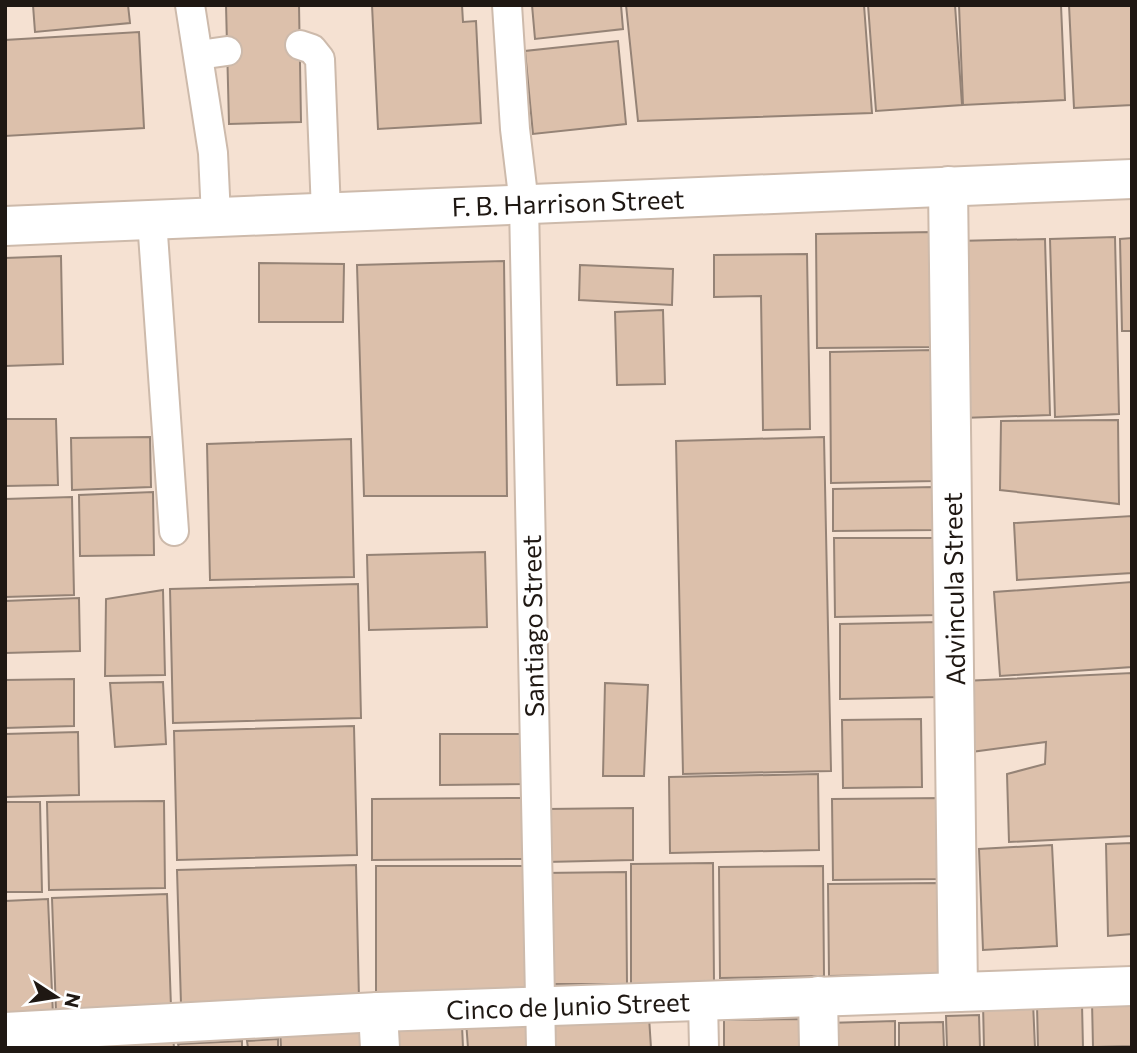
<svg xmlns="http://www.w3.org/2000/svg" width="1137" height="1053" font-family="Commissioner,sans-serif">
  <rect width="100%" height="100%" fill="#f5e1d2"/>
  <g fill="#dcc0ab" stroke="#958376" stroke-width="2">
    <polygon points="33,5 128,5 130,23 35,32"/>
    <polygon points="226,5 299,5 301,122 229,124"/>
    <polygon points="372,5 462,5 463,22 476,21 481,123 378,129"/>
    <polygon points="532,5 621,5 623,29 535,39"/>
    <polygon points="626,5 864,5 872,113 638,121"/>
    <polygon points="868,5 955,5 962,105 876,111"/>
    <polygon points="959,5 1061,5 1065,100 963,105"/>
    <polygon points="1069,5 1132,5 1132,105 1074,108"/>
    <polygon points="139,32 144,128 5,136 5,40"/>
    <polygon points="618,41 626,124 533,134 525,51"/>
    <polygon points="933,232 934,347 817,348 816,234"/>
    <polygon points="1115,237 1119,414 1055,417 1050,239"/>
    <polygon points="1132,238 1132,331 1122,331 1120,239"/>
    <polygon points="1045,239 1050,415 962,418 957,241"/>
    <polygon points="807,254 810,429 763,430 761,296 714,297 714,255"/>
    <polygon points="61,256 63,364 5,366 5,258"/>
    <polygon points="504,261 507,496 364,496 357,265"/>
    <polygon points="259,263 344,264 343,322 259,322"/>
    <polygon points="580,265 673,269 672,305 579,300"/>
    <polygon points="663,310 665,384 617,385 615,312"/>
    <polygon points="933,350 935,481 831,483 830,352"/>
    <polygon points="5,419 56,419 58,485 5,486"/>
    <polygon points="1118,420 1119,504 1000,490 1001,421"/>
    <polygon points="150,437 151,487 72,490 71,438"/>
    <polygon points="824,437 831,771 683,774 676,441"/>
    <polygon points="351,439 354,577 210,580 207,444"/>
    <polygon points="935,487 936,530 833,531 833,489"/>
    <polygon points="153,492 154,555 80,556 79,495"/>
    <polygon points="72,497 74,595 5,597 5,499"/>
    <polygon points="1132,516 1132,573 1017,580 1014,523"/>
    <polygon points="834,538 938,538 939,615 835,617"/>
    <polygon points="485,552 487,627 369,630 367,555"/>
    <polygon points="1132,582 1132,667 1000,676 994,592"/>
    <polygon points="358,584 361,718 173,723 170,589"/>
    <polygon points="163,590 165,675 105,676 106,599"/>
    <polygon points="79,598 80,651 5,653 5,601"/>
    <polygon points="941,622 941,697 840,699 840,624"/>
    <polygon points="1132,673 1132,836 1009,842 1007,774 1045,764 1046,742 956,754 963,681"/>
    <polygon points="74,679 74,726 5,728 5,680"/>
    <polygon points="163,682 166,744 115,747 110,683"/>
    <polygon points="605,683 648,685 644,776 603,776"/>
    <polygon points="921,719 922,787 843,788 842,720"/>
    <polygon points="354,726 357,855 177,860 174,731"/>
    <polygon points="78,732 79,795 5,797 5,734"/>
    <polygon points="440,734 525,734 525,784 440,785"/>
    <polygon points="818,774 819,850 670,853 669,777"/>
    <polygon points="526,798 526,859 372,860 372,799"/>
    <polygon points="946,798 947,879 833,880 832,799"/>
    <polygon points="164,801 165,888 49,890 47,802"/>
    <polygon points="5,802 40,802 42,892 5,892"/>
    <polygon points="633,808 633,860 546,862 546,809"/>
    <polygon points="1132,843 1132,934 1108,936 1106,844"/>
    <polygon points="1052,845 1057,946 983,950 979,849"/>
    <polygon points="713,863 714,984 631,985 631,864"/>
    <polygon points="356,865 359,1000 181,1004 177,870"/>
    <polygon points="376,866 532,866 533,993 376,994"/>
    <polygon points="823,866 824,976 720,978 719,867"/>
    <polygon points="626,872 627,984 543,984 542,873"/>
    <polygon points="941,883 942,974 829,976 828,884"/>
    <polygon points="167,894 171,1007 56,1012 52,898"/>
    <polygon points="48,899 53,1015 5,1017 5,901"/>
    <polygon points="1132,1000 1132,1046 1093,1047 1092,1002"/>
    <polygon points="1033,1002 1035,1048 984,1048 983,1003"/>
    <polygon points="1082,1004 1083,1048 1038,1048 1037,1005"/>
    <polygon points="979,1015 980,1048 947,1048 946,1016"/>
    <polygon points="536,1017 537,1048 468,1048 466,1021"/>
    <polygon points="649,1017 651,1048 543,1048 542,1024"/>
    <polygon points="804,1019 805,1048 724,1048 724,1020"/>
    <polygon points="895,1021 895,1048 827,1048 827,1023"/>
    <polygon points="943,1022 944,1048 899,1048 899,1023"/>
    <polygon points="370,1024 372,1048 281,1048 280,1028"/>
    <polygon points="462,1025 463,1048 397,1048 396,1028"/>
    <polygon points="173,1035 174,1048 103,1048 103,1038"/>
    <polygon points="278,1039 278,1048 248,1048 247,1041"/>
    <polygon points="242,1041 242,1048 179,1048 178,1044"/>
  </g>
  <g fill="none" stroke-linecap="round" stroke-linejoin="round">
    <defs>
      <g id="service">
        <polyline points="190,5 213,153 216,217"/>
        <polyline points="507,5 515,129 524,204 541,1048"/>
        <polyline points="300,45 312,49 320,59 326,212"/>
        <polyline points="199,55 227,51"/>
        <polyline points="152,220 174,531"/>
        <polyline points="703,1001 704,1048"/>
      </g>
      <g id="minor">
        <polyline points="948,186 958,992"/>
        <polyline points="818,996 819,1048"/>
        <polyline points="378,1012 380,1048"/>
        <polyline points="5,1032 378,1012 1132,986"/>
      </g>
      <polyline id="secondary" points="5,226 1132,179"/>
    </defs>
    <use href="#service" stroke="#cdbaab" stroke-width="32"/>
    <use href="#minor" stroke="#cdbaab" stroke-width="42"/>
    <use href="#secondary" stroke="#cdbaab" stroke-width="42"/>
    <use href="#service" stroke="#fff" stroke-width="28"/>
    <use href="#minor" stroke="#fff" stroke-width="38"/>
    <use href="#secondary" stroke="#fff" stroke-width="38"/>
  </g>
  <g text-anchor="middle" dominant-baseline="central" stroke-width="6" stroke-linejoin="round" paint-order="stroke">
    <g font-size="26" fill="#1f1813" stroke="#fff">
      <text transform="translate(568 202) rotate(-2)">F. B. Harrison Street</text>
      <text transform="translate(953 589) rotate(-91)">Advincula Street</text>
      <text transform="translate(532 626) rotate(-91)">Santiago Street</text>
      <text transform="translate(568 1005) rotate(-2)">Cinco de Junio Street</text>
    </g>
  </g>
  <rect width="1137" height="1053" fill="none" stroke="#1f1813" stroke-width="14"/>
  <g transform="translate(56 997) rotate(102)" stroke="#ffffff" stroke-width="5" paint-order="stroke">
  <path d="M0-5L12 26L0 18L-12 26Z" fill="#1f1813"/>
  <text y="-10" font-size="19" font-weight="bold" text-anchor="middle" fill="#1f1813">N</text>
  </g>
</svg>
